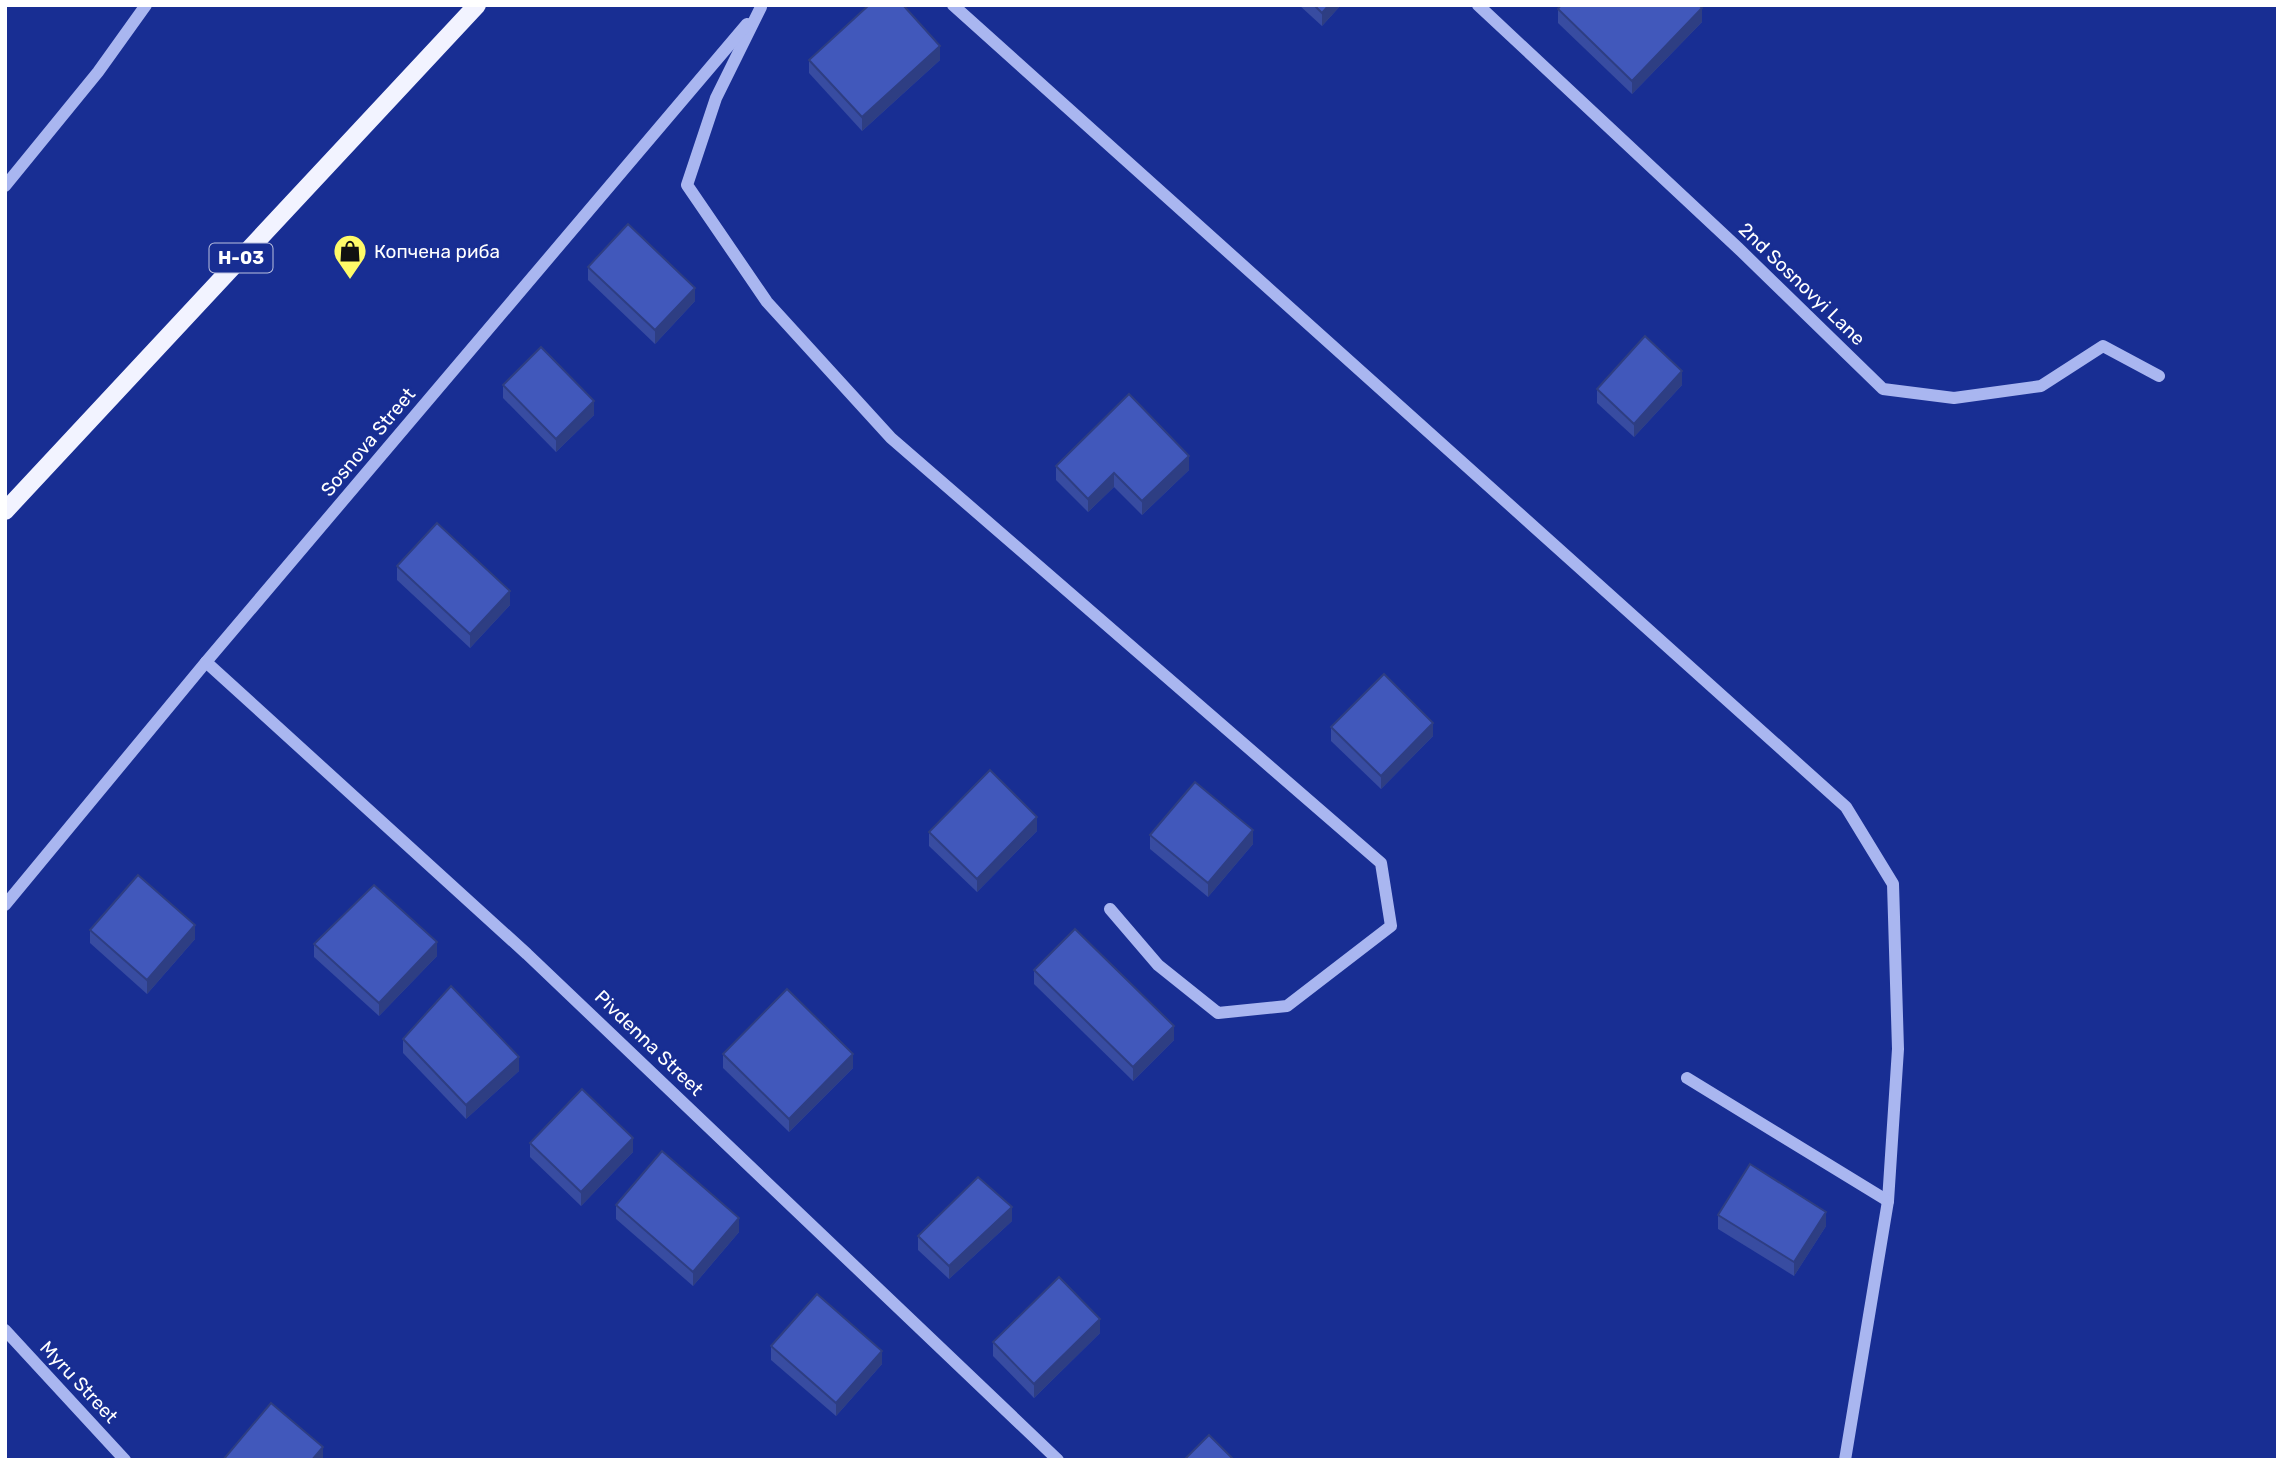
<svg xmlns="http://www.w3.org/2000/svg" width="2283" height="1465" font-family="Rubik,sans-serif">
  <rect width="100%" height="100%" fill="#182e93"/>
  <g fill="none" stroke-linecap="round" stroke-linejoin="round">
    <g stroke="#a9b6f0" stroke-width="12">
      <polyline points="953,5 1846,807 1893,884 1898,1049 1888,1201 1845,1460"/>
      <polyline points="1478,5 1738,248 1883,389 1954,398 2041,386 2103,346 2159,376"/>
      <polyline points="761,7 716,98 687,185 767,302 891,438 1381,863 1391,926 1287,1006 1218,1013 1158,965 1110,909"/>
      <polyline points="5,186 98,72 146,5"/>
      <polyline points="206,662 527,954 1058,1460"/>
      <polyline points="5,905 206,662 747,24"/>
      <polyline points="1687,1078 1888,1201"/>
      <polyline points="5,1330 125,1460"/>
    </g>
    <polyline stroke="#f2f3ff" stroke-width="18" points="5,511 477,5"/>
  </g>
  <g fill="#384ca1">
    <polygon points="1299,5 1341,5 1322,26"/>
    <polygon points="1558,9 1702,22 1632,94 1558,23"/>
    <polygon points="809,60 940,60 862,131 809,73"/>
    <polygon points="588,267 695,301 655,344 588,280"/>
    <polygon points="503,385 594,415 556,452 503,398"/>
    <polygon points="1682,385 1634,437 1597,403 1597,389"/>
    <polygon points="1056,466 1189,470 1142,515 1114,487 1088,512 1056,480"/>
    <polygon points="397,566 510,605 470,648 397,580"/>
    <polygon points="1331,727 1433,736 1381,789 1331,741"/>
    <polygon points="1037,831 977,892 929,846 929,832"/>
    <polygon points="1150,835 1253,844 1208,897 1150,849"/>
    <polygon points="90,930 195,939 147,994 90,943"/>
    <polygon points="314,944 437,956 379,1016 314,957"/>
    <polygon points="1034,970 1174,1040 1133,1081 1034,984"/>
    <polygon points="403,1039 519,1071 466,1119 403,1053"/>
    <polygon points="723,1054 853,1068 789,1132 723,1068"/>
    <polygon points="530,1143 633,1152 581,1206 530,1157"/>
    <polygon points="616,1205 739,1232 693,1286 616,1219"/>
    <polygon points="1718,1215 1826,1226 1794,1276 1718,1229"/>
    <polygon points="1012,1221 949,1279 918,1250 918,1236"/>
    <polygon points="1100,1333 1034,1398 993,1356 993,1342"/>
    <polygon points="771,1346 882,1364 836,1416 771,1360"/>
  </g>
  <g fill="#2e3e83">
    <polygon points="1329,5 1341,5 1322,26 1322,13"/>
    <polygon points="1702,8 1702,22 1632,94 1632,81"/>
    <polygon points="940,46 940,60 862,131 862,117"/>
    <polygon points="695,288 695,301 655,344 655,330"/>
    <polygon points="1682,371 1682,385 1634,437 1634,424"/>
    <polygon points="594,401 594,415 556,452 556,439"/>
    <polygon points="1189,456 1189,470 1142,515 1142,501"/>
    <polygon points="1114,473 1114,487 1088,512 1088,499"/>
    <polygon points="510,591 510,605 470,648 470,634"/>
    <polygon points="1433,723 1433,736 1381,789 1381,776"/>
    <polygon points="1037,817 1037,831 977,892 977,879"/>
    <polygon points="1253,830 1253,844 1208,897 1208,883"/>
    <polygon points="195,925 195,939 147,994 147,980"/>
    <polygon points="437,942 437,956 379,1016 379,1003"/>
    <polygon points="1174,1026 1174,1040 1133,1081 1133,1067"/>
    <polygon points="853,1054 853,1068 789,1132 789,1119"/>
    <polygon points="519,1057 519,1071 466,1119 466,1105"/>
    <polygon points="633,1138 633,1152 581,1206 581,1192"/>
    <polygon points="1012,1207 1012,1221 949,1279 949,1266"/>
    <polygon points="1826,1212 1826,1226 1794,1276 1794,1262"/>
    <polygon points="739,1218 739,1232 693,1286 693,1272"/>
    <polygon points="1100,1319 1100,1333 1034,1398 1034,1384"/>
    <polygon points="882,1351 882,1364 836,1416 836,1403"/>
    <polygon points="323,1447 323,1460 312,1460"/>
  </g>
  <g fill="#4158bb" stroke="#2e3e83" stroke-width="2">
    <polygon points="869,5 903,5 940,46 862,117 809,60"/>
    <polygon points="1314,5 1329,5 1322,13"/>
    <polygon points="1561,5 1699,5 1702,8 1632,81 1558,9"/>
    <polygon points="628,224 695,288 655,330 588,267"/>
    <polygon points="1645,336 1682,371 1634,424 1597,389"/>
    <polygon points="541,347 594,401 556,439 503,385"/>
    <polygon points="1129,394 1189,456 1142,501 1114,473 1088,499 1056,466"/>
    <polygon points="437,523 510,591 470,634 397,566"/>
    <polygon points="1384,674 1433,723 1381,776 1331,727"/>
    <polygon points="990,770 1037,817 977,879 929,832"/>
    <polygon points="1195,782 1253,830 1208,883 1150,835"/>
    <polygon points="138,875 195,925 147,980 90,930"/>
    <polygon points="374,885 437,942 379,1003 314,944"/>
    <polygon points="1075,929 1174,1026 1133,1067 1034,970"/>
    <polygon points="451,986 519,1057 466,1105 403,1039"/>
    <polygon points="787,989 853,1054 789,1119 723,1054"/>
    <polygon points="582,1089 633,1138 581,1192 530,1143"/>
    <polygon points="662,1151 739,1218 693,1272 616,1205"/>
    <polygon points="1750,1164 1826,1212 1794,1262 1718,1215"/>
    <polygon points="978,1177 1012,1207 949,1266 918,1236"/>
    <polygon points="1059,1277 1100,1319 1034,1384 993,1342"/>
    <polygon points="817,1294 882,1351 836,1403 771,1346"/>
    <polygon points="271,1403 323,1447 312,1460 223,1460"/>
    <polygon points="1209,1435 1234,1460 1184,1460"/>
  </g>
  <defs>
    <symbol id="shop-pin" viewBox="-11 -11 22 30"><path d="M0 17L-7.5 6A9.5 9.5 0 1 1 7.5 6Z" fill="#fffb68" stroke="#182e93"/><path d="M-5-2.5h2.3a2.7 3.5 0 0 1 5.4 0H5L5.5 6h-11ZM-1.5-2.5h3a1.5 2.3 0 0 0-3 0Z" fill="#111"/></symbol>
  </defs>
  <g fill-rule="evenodd">
    <use href="#shop-pin" x="331" y="232" width="38" height="52"/>
  </g>
  <g text-anchor="middle" dominant-baseline="central" stroke-width="5" stroke-linejoin="round" paint-order="stroke">
    <rect fill="#182e93" stroke="#bac0df" stroke-width="2" x="209.5" y="243.5" width="63" height="29" rx="5"/>
    <g font-size="18" font-weight="bold" fill="#fff">
      <text x="241" y="258">Н-03</text>
    </g>
    <g font-size="19" fill="#fff" stroke="#182e93" text-anchor="start">
      <text x="374" y="251">Копчена риба</text>
    </g>
    <g font-size="19" fill="#fff" stroke="#182e93">
      <text transform="translate(1802 284) rotate(44)">2nd Sosnovyi Lane</text>
      <text transform="translate(368 442) rotate(-50)">Sosnova Street</text>
      <text transform="translate(649 1043) rotate(44)">Pivdenna Street</text>
      <text transform="translate(79 1382) rotate(47)">Myru Street</text>
    </g>
  </g>
  <rect width="2283" height="1465" fill="none" stroke="#ffffff" stroke-width="14"/>
</svg>
